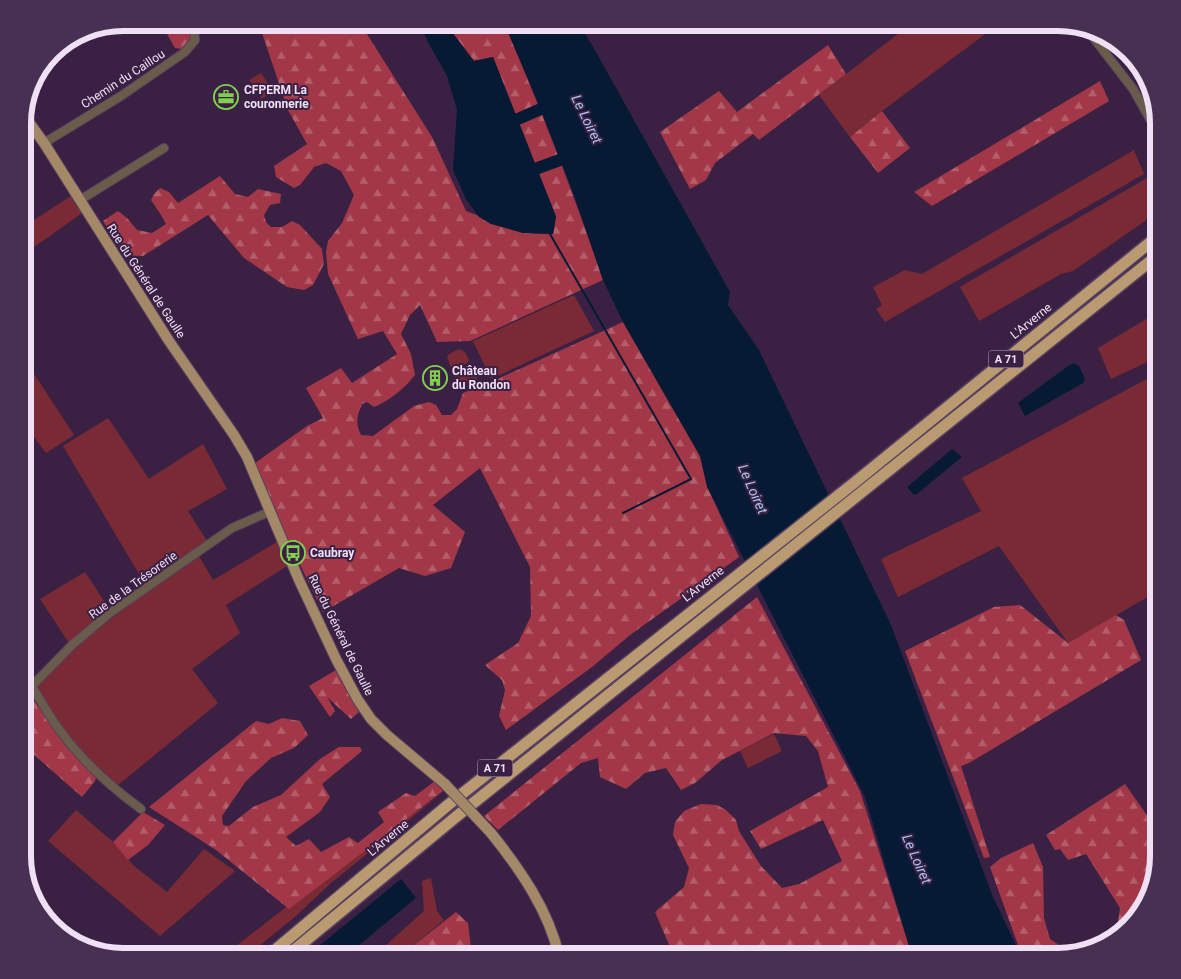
<svg xmlns="http://www.w3.org/2000/svg" width="1181" height="979" font-family="Roboto,sans-serif">
  <defs>
    <pattern id="forest-firs" width="22" height="20" patternUnits="userSpaceOnUse" patternTransform="scale(1.25)"><rect width="22" height="20" fill="#a23847"/><path d="M5 1l3.5 6h-7zM16 11l3.5 6h-7z" fill="#b45e6b"/></pattern>
  </defs>
  <rect width="100%" height="100%" fill="#3a2144"/>
  <g fill="#7a2a35">
    <polygon points="912,23 1000,23 882,111 850,137 819,95"/>
    <polygon points="261,73 273,91 262,99 249,80"/>
    <polygon points="1134,150 1144,174 885,322 876,309 882,305 873,287 905,270 922,274"/>
    <path d="M1147,178c9,20 13,24 -2,43l-72,50 -12,3 -82,47 -19,-34z"/>
    <polygon points="71,196 82,213 23,255 23,227"/>
    <polygon points="574,295 594,331 491,379 473,341"/>
    <polygon points="1158,312 1158,357 1111,379 1098,348"/>
    <polygon points="459,349 465,352 469,360 467,363 455,368 451,367 447,357 449,354"/>
    <polygon points="23,357 74,435 46,453 23,422"/>
    <polygon points="469,365 472,366 477,377 476,381 462,387 458,386 454,374 456,371"/>
    <polygon points="1158,373 1158,591 1068,643 999,546 898,597 881,559 981,511 962,478"/>
    <polygon points="108,418 149,479 203,444 227,489 188,511 207,541 145,584 63,446"/>
    <path d="M277,542l10,24 -61,39 14,28 -48,36 26,34 -101,83c-35,-23 -57,-61 -80,-95l1,-7 39,-38 46,-37 76,-53 14,24z"/>
    <polygon points="85,572 110,610 69,643 40,599"/>
    <polygon points="774,734 782,751 748,768 740,751"/>
    <polygon points="442,793 331,883 296,916 247,956 223,956 285,908"/>
    <polygon points="76,810 113,842 133,865 167,892 204,849 235,871 160,936 48,841"/>
    <polygon points="431,878 437,911 444,920 400,956 374,956 424,911 422,881"/>
  </g>
  <g fill="url(#forest-firs)">
    <polygon points="161,23 193,23 189,45 181,49 175,48"/>
    <path d="M255,23h105l72,114 34,74 57,22 30,1 3,-18 -63,-159 -19,4 -29,-38h59c36,84 69,169 99,257l-133,61 -33,1 -17,-37 -10,10 -9,19 10,20 4,21c-10,13 -26,26 -41,32l-7,-5 -5,2c-5,12 -7,19 -1,31l12,1 41,-30 15,-4 7,3 6,10h9l6,-6 6,-16 28,-11 132,-60 77,134 8,32 31,69 -109,78 -38,32 -86,63 -7,-14 6,-26 -3,-10 -17,-15 33,-22 13,-27 -1,-49 -50,-99 -47,37 32,27 -14,36 -26,8 -26,-8 -76,44 -37,-76 -31,-73 52,-37 16,-8 -17,-30 35,-20 11,15 45,-29 -14,-23 -25,8 -30,-65 -2,-22 2,-11 14,-18 12,-28 -13,-24 -15,-8 -12,4 -14,18 -6,3 -18,-11 -2,-11 33,-22 -19,-34 -27,-80z"/>
    <polygon points="828,45 846,74 759,140 753,134 715,163 706,180 690,189 660,132 719,91 737,112"/>
    <polygon points="1100,81 1109,101 932,206 914,192"/>
    <polygon points="882,111 910,148 878,173 850,137"/>
    <polygon points="220,176 235,194 248,197 258,189 281,194 280,203 270,205 264,215 266,222 271,227 282,227 292,221 300,225 322,249 324,264 313,285 304,290 287,287 244,258 208,215 143,256 125,255 103,221 118,211 127,218 137,230 152,233 166,224 161,215 151,200 154,194 160,188 169,192 178,203"/>
    <polygon points="757,597 860,791 912,956 668,956 670,947 655,912 684,887 689,868 673,835 675,822 684,811 701,804 717,805 726,810 736,820 739,831 761,866 782,888 799,884 842,861 823,820 761,849 750,831 828,787 818,751 806,736 774,733 722,760 695,783 681,790 666,768 645,773 626,789 600,777 598,758 581,763 498,830 484,816"/>
    <polygon points="1020,605 1068,643 1116,615 1124,620 1141,660 969,763 961,766 990,857 984,858 905,651 994,607"/>
    <polygon points="336,670 359,712 351,719 327,697 335,711 330,717 309,686"/>
    <polygon points="29,694 67,745 96,777 95,781 82,797 23,745 23,700"/>
    <polygon points="282,718 300,721 308,735 294,748 271,758 246,781 222,816 223,825 229,826 253,807 281,795 320,759 339,747 360,747 362,751 322,784 330,797 320,812 286,837 296,846 309,839 321,852 349,837 358,843 384,822 378,812 406,793 415,796 435,781 443,791 289,909 216,850 149,807 256,721 269,724"/>
    <polygon points="1125,784 1158,831 1158,856 1151,894 1133,923 1106,942 1105,940 1117,929 1120,908 1086,854 1068,860 1060,849 1055,850 1046,835"/>
    <polygon points="143,812 165,825 148,845 128,860 113,842"/>
    <polygon points="1033,843 1043,867 1044,918 1050,939 1062,947 1076,953 1058,956 1022,956 990,867 1001,858"/>
    <polygon points="456,912 468,923 471,948 459,956 400,956"/>
  </g>
  <g fill="#061a33">
    <polygon points="419,23 445,23 474,61 493,57 556,217 553,234 523,233 491,224 479,217 466,199 453,170 457,110 447,76 429,44"/>
    <polygon points="504,23 578,23 592,45 730,292 728,305 759,350 891,625 993,897 1021,956 912,956 865,797 707,487 700,456 623,322 603,280 574,195 539,105"/>
    <polygon points="1074,363 1079,366 1085,379 1083,383 1025,416 1018,403 1068,366"/>
    <polygon points="952,449 962,457 917,494 914,495 907,487"/>
    <polygon points="401,879 416,898 346,956 328,956 319,946"/>
  </g>
  <g fill="none" stroke-linecap="round" stroke-linejoin="round">
    <polyline stroke="#061a33" stroke-width="2" points="550,234 691,479 623,513"/>
    <g stroke="#061a33" stroke-width="12">
      <polyline points="504,125 557,102"/>
      <polyline points="525,167 527,172 576,154"/>
    </g>
    <defs>
      <g id="minor">
        <polyline points="1086,28 1133,89 1158,133"/>
        <polyline points="44,143 121,96 185,52 195,40 194,29 197,23"/>
        <polyline points="80,200 164,148"/>
        <path d="M23,674c14,18 24,40 38,58 22,30 50,55 80,77"/>
        <polyline points="23,695 72,645 110,613 232,528 271,511"/>
      </g>
      <g id="major">
        <polyline points="23,114 44,143 169,341 234,435 247,457 299,580 336,659 358,700 371,719 387,735 445,784"/>
        <path d="M491,833c29,36 58,78 68,123"/>
      </g>
      <g id="highway">
        <polyline points="268,956 448,805 854,483 1158,236"/>
        <polyline points="287,956 457,816 1158,255"/>
      </g>
    </defs>
    <use href="#minor" stroke="#574060" stroke-width="10"/>
    <use href="#major" stroke="#574060" stroke-width="12"/>
    <use href="#highway" stroke="#574060" stroke-width="14"/>
    <use href="#minor" stroke="#695c4b" stroke-width="8"/>
    <use href="#major" stroke="#a38967" stroke-width="10"/>
    <use href="#highway" stroke="#ba9b71" stroke-width="11"/>
    <defs>
      <polyline id="major-bridge" points="445,784 491,833"/>
    </defs>
    <use href="#major-bridge" stroke="#574060" stroke-width="12" stroke-linecap="butt"/>
    <use href="#major-bridge" stroke="#a38967" stroke-width="10"/>
  </g>
  <defs>
    <symbol id="office-ring" viewBox="-11 -11 22 22"><circle r="9.5" fill="#3a2144" stroke="#82d04f" stroke-width="1.5"/><path d="M-6-3h4V-5.5h4V-3h4V5H-6ZM-1-4.5V-3h2v-1.5ZM-6 0V1H6V0Z" fill="#82d04f"/></symbol>
    <symbol id="building-ring" viewBox="-11 -11 22 22"><circle r="9.5" fill="#3a2144" stroke="#82d04f" stroke-width="1.5"/><path d="M-4-6H4V6H1V3H-1V6H-4ZM-2.5-4.3h1.7v1.8h-1.7ZM.8-4.3h1.7v1.8H.8ZM-2.5-1h1.7V.8h-1.7ZM.8-1h1.7V.8H.8Z" fill="#82d04f"/></symbol>
    <symbol id="bus-ring" viewBox="-11 -11 22 22"><circle r="9.5" fill="#3a2144" stroke="#82d04f" stroke-width="1.5"/><path d="M-5-6H5V4H4V6H2V4H-2V6H-4V4H-5ZM-3.5-4V0h7V-4ZM-3.5 1.2v1.5H-2V1.2ZM2 1.2v1.5H3.5V1.2Z" fill="#82d04f"/></symbol>
  </defs>
  <g fill-rule="evenodd">
    <use href="#office-ring" x="212" y="83" width="28" height="28"/>
    <use href="#building-ring" x="421" y="364" width="28" height="28"/>
    <use href="#bus-ring" x="279" y="539" width="28" height="28"/>
  </g>
  <g text-anchor="middle" dominant-baseline="central" stroke-width="4" stroke-linejoin="round" paint-order="stroke">
    <g fill="#3a2144" stroke="#b9a7c1" stroke-width="1">
      <rect x="988.5" y="350.5" width="35" height="17" rx="4"/>
      <rect x="477.5" y="759.5" width="35" height="17" rx="4"/>
    </g>
    <g font-size="11" font-weight="bold" fill="#efe0f6">
      <text x="1006" y="359">A 71</text>
      <text x="495" y="768">A 71</text>
    </g>
    <g font-size="12" fill="#efe0f6" stroke="#3a2144">
      <text transform="translate(123 79) rotate(-33)">Chemin du Caillou</text>
      <text transform="translate(146 281) rotate(57)">Rue du Général de Gaulle</text>
      <text transform="translate(1031 321) rotate(-39)">L'Arverne</text>
      <text transform="translate(703 584) rotate(-38)">L'Arverne</text>
      <text transform="translate(133 585) rotate(-36)">Rue de la Trésorerie</text>
      <text transform="translate(341 635) rotate(64)">Rue du Général de Gaulle</text>
      <text transform="translate(388 838) rotate(-40)">L'Arverne</text>
    </g>
    <g font-size="12" font-weight="bold" fill="#efe0f6" stroke="#3a2144" text-anchor="start">
      <text x="244" y="90">CFPERM La<tspan x="244" dy="14">couronnerie</tspan></text>
      <text x="452" y="371">Château<tspan x="452" dy="14">du Rondon</tspan></text>
      <text x="310" y="553">Caubray</text>
    </g>
    <g font-size="14" font-style="italic" fill="#a6c6f0" stroke="#3a2144">
      <text transform="translate(587 119) rotate(64)">Le Loiret</text>
      <text transform="translate(753 489) rotate(66)">Le Loiret</text>
      <text transform="translate(917 859) rotate(66)">Le Loiret</text>
    </g>
  </g>
  <path d="M0 0H1181V979H0ZM123 31H1058A92 92 0 0 1 1150 123V856A92 92 0 0 1 1058 948H123A92 92 0 0 1 31 856V123A92 92 0 0 1 123 31Z" fill="#483052" fill-rule="evenodd"/>
  <path fill="none" stroke="#efe0f6" stroke-width="6" d="M123 31H1058A92 92 0 0 1 1150 123V856A92 92 0 0 1 1058 948H123A92 92 0 0 1 31 856V123A92 92 0 0 1 123 31Z"/>
</svg>
